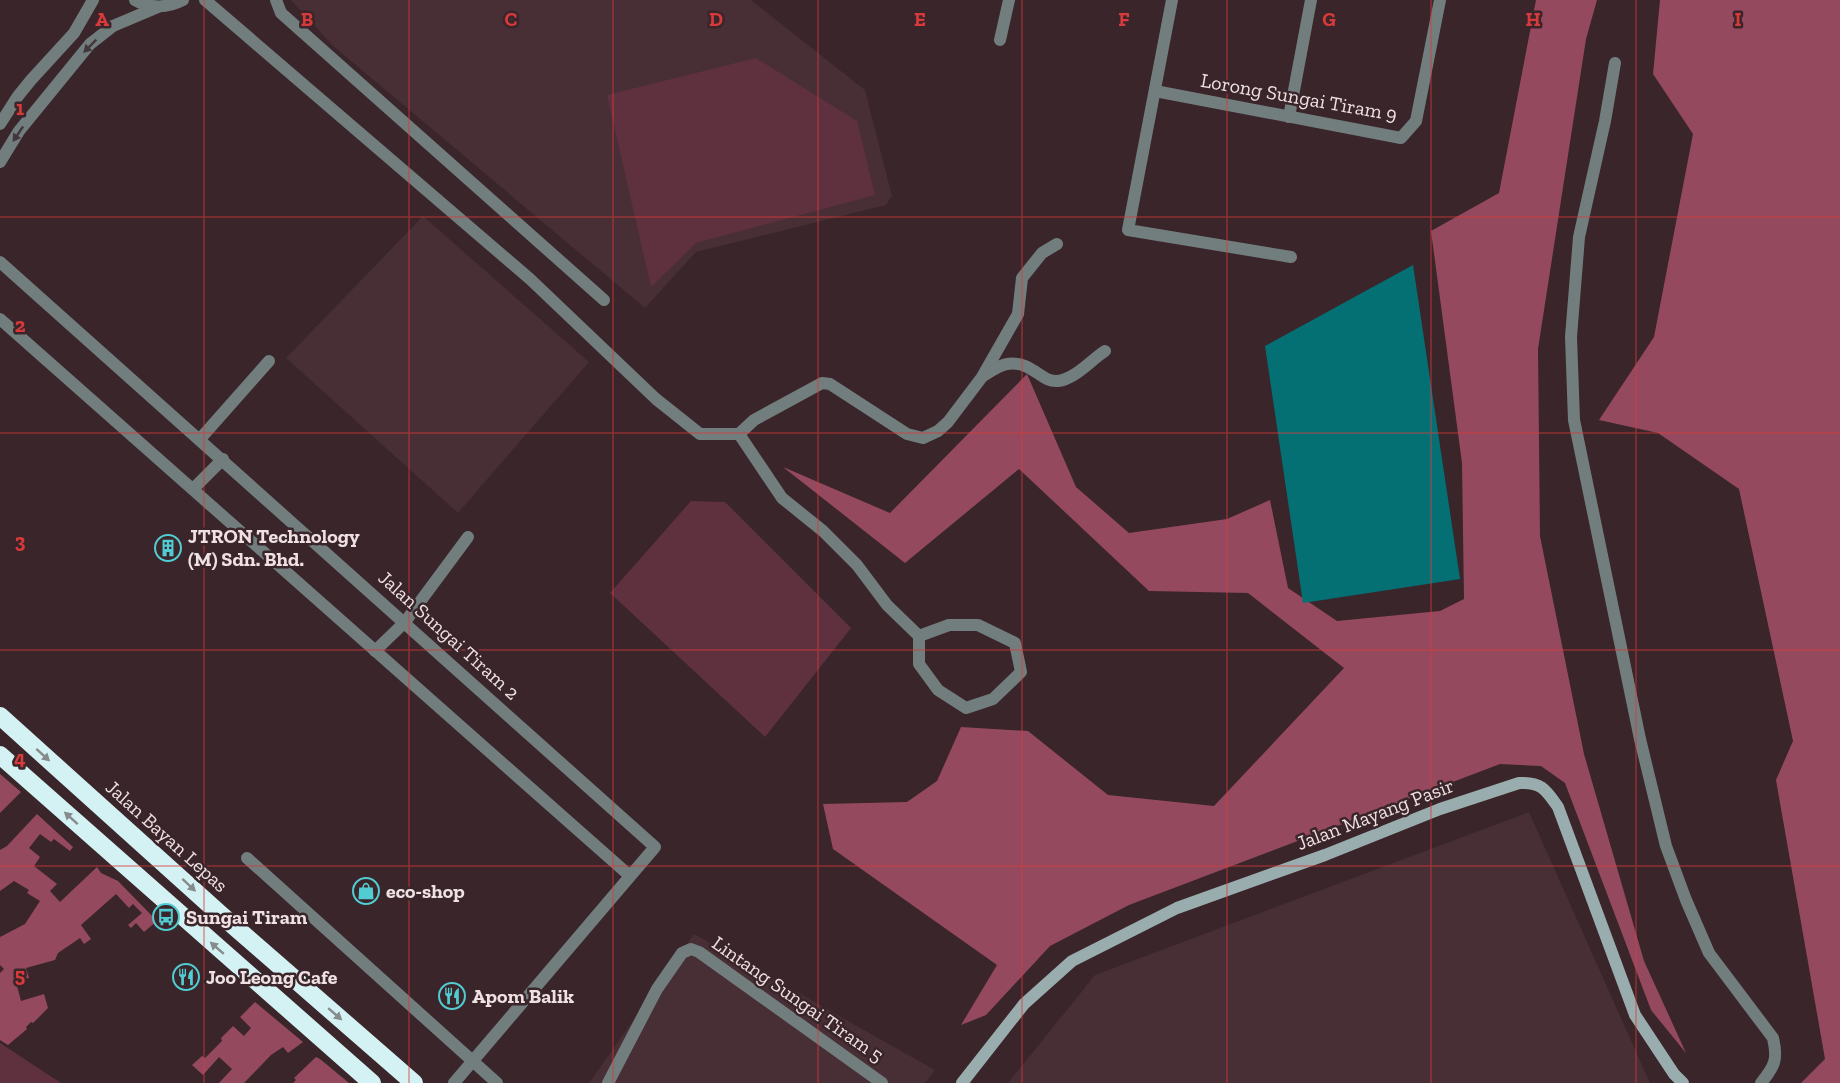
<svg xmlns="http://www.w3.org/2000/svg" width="1840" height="1083" font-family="'Zilla Slab',serif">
  <rect width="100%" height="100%" fill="#39252a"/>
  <g fill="#482e35">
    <polygon points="291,0 751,0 865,90 892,196 886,205 696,252 645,308 332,45"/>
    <polygon points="423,216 589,362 458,513 286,358"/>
    <polygon points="1529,812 1650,1083 1008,1083 1095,975"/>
    <polygon points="694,934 935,1070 925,1083 589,1083"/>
  </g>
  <g fill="#5f313e">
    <polygon points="756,58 857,121 875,195 696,243 651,287 607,95"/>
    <polygon points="691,501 725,502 851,628 765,737 610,593"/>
    <polygon points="0,1043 61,1083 0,1083"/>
  </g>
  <g fill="#95495f">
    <polygon points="1536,0 1597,0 1586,39 1538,349 1540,536 1584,754 1644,961 1686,1053 1651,1010 1565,783 1541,766 1500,764 1129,905 1050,946 986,1015 961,1025 997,965 833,849 823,804 907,802 937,781 961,727 1028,731 1108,795 1214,806 1344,668 1248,593 1149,591 1019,469 905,563 783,467 890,513 1027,374 1076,487 1129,533 1227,519 1270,500 1288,588 1337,621 1440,611 1464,599 1462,463 1431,231 1499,193"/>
    <polygon points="1660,0 1840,0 1840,1083 1801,1083 1825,1059 1776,780 1793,741 1739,489 1658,433 1599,420 1654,337 1693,134 1653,74"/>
    <polygon points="0,774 21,792 0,813"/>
    <polygon points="37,814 73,847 70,851 54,839 51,842 40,834 29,848 40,857 34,866 57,884 50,891 60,902 97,867 101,873 118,881 157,921 144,932 136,923 131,928 128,925 142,913 133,904 129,908 116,894 81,925 91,939 84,944 80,938 58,953 55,960 26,968 29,978 16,982 21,1001 44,994 48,1008 33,1023 31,1022 26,1027 27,1029 8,1045 0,1040 0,973 4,969 0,965 0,937 25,924 40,901 27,893 29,890 14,881 0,891 0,850 7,846"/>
    <polygon points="255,1002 303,1042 288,1053 283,1047 271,1055 244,1083 219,1083 232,1069 219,1057 203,1075 192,1065 202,1056 205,1058 222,1041 221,1038 233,1026 244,1036 251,1028 240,1017"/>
    <polygon points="316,1057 320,1059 349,1083 293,1083 296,1080 294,1078"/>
  </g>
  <polygon fill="#057074" points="1413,265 1460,579 1303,603 1265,346"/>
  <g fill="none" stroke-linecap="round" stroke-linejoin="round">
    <g stroke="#727e7e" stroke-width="12">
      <path d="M135,0c15,9 33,8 48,0"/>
      <polyline points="205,0 530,279 656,399 700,434 739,434 754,420 822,383 830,384 907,434 923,438 938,431 948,422 982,377 1018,314 1022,278 1042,253 1057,244"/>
      <polyline points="276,0 281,13 604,300"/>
      <polyline points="1172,0 1128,230 1291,257"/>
      <polyline points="1000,40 1009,0"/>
      <path d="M1615,63l-10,58 -26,116 -8,100 3,83 66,319 26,107 20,54 23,53 64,85c5,21 2,28 -12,45"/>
      <polyline points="1155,91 1401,138 1416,121 1440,0"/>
      <polyline points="1289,117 1311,0"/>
      <polyline points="0,124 18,96 31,80 74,33 93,0"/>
      <polyline points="0,162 19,131 90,44 113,26 158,7"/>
      <polyline points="0,262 655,847 454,1083"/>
      <polyline points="0,319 630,876"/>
      <path d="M983,376c7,-4 16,-11 24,-12 25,-4 34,19 51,17 17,-2 33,-21 47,-30"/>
      <polyline points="739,434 782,498 823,531 857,565 887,605 919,636 949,625 978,625 1015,643 1021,672 993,699 966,708 938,690 919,664 919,636"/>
      <polyline points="200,439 269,361"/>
      <polyline points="193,489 223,459"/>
      <polyline points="375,651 405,622 468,537"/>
      <polyline points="247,858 497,1083"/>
      <polyline points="608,1083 657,989 682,953 691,949 699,952 882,1083"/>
    </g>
    <path stroke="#9aadae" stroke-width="12" d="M962,1083l62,-79 48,-43 105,-53 148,-53 115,-46 79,-26c23,-1 27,7 39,24l77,208 39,59 9,9"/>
    <g stroke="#d4f2f3" stroke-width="18">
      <polyline points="0,716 220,914 414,1083"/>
      <polyline points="0,755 372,1083"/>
    </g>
  </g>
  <defs><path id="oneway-solid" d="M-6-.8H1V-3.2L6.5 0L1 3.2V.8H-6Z" transform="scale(1.5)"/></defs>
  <g fill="#44373b">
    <use href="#oneway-solid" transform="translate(90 46) rotate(135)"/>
    <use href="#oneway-solid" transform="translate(18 134) rotate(124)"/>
  </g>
  <g fill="#868c8e">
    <use href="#oneway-solid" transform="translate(43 755) rotate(42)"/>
    <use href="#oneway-solid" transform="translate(71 818) rotate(-138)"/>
    <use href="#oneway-solid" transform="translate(189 885) rotate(43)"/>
    <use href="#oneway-solid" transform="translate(217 948) rotate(-139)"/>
    <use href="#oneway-solid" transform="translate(335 1014) rotate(41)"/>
  </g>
  <path fill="none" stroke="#d83a3b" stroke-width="1.5" stroke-opacity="0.55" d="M204,0v1083M409,0v1083M613,0v1083M818,0v1083M1022,0v1083M1227,0v1083M1431,0v1083M1636,0v1083M0,217h1840M0,433h1840M0,650h1840M0,866h1840"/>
  <defs>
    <symbol id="building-ring" viewBox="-11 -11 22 22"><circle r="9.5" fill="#39252a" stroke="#51ccd2" stroke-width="1.5"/><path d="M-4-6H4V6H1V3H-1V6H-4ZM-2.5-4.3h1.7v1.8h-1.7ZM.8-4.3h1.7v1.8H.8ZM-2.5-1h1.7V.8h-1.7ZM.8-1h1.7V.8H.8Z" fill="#51ccd2"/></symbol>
    <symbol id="shop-ring" viewBox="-11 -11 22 22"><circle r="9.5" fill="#39252a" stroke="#51ccd2" stroke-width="1.5"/><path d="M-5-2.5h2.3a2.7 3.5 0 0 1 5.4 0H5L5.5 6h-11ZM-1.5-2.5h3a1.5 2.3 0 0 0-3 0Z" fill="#51ccd2"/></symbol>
    <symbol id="bus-ring" viewBox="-11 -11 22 22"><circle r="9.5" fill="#39252a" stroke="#51ccd2" stroke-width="1.5"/><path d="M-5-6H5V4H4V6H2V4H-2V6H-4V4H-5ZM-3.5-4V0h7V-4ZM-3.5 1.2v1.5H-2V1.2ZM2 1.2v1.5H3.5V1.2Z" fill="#51ccd2"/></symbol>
    <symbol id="restaurant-ring" viewBox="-11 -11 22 22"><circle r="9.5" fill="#39252a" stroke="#51ccd2" stroke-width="1.5"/><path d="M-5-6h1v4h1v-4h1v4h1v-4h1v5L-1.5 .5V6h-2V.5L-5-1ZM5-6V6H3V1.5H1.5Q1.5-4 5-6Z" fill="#51ccd2"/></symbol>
  </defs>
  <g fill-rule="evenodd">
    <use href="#building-ring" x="153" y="533" width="30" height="30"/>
    <use href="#shop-ring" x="351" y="876" width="30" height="30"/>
    <use href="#bus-ring" x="151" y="902" width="30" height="30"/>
    <use href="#restaurant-ring" x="171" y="962" width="30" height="30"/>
    <use href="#restaurant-ring" x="437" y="981" width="30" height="30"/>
  </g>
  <g text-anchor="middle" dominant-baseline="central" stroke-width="5" stroke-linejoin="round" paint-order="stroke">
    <g font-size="20" fill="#eee0e3" stroke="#39252a">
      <text transform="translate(1299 97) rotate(10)">Lorong Sungai Tiram 9</text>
      <text transform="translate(449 635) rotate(42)">Jalan Sungai Tiram 2</text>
      <text transform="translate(1375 814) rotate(-21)">Jalan Mayang Pasir</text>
      <text transform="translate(167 836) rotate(42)">Jalan Bayan Lepas</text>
      <text transform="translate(798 999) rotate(35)">Lintang Sungai Tiram 5</text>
    </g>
    <g font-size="20" font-weight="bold" fill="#eee0e3" stroke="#39252a" text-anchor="start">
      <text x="188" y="536">JTRON Technology<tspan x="188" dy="23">(M) Sdn. Bhd.</tspan></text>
      <text x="386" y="891">eco-shop</text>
      <text x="186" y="917">Sungai Tiram</text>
      <text x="206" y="977">Joo Leong Cafe</text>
      <text x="472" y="996">Apom Balik</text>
    </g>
  </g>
  <g font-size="20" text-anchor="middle" font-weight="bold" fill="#d83a3b" stroke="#39252a" stroke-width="5" stroke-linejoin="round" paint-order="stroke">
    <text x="102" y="26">A</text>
    <text x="307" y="26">B</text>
    <text x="511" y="26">C</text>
    <text x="716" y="26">D</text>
    <text x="920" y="26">E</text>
    <text x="1124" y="26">F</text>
    <text x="1329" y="26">G</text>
    <text x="1533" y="26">H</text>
    <text x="1738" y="26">I</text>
    <text x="20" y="115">1</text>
    <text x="20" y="332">2</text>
    <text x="20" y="548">3</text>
    <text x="20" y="765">4</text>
    <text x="20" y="982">5</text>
  </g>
</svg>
